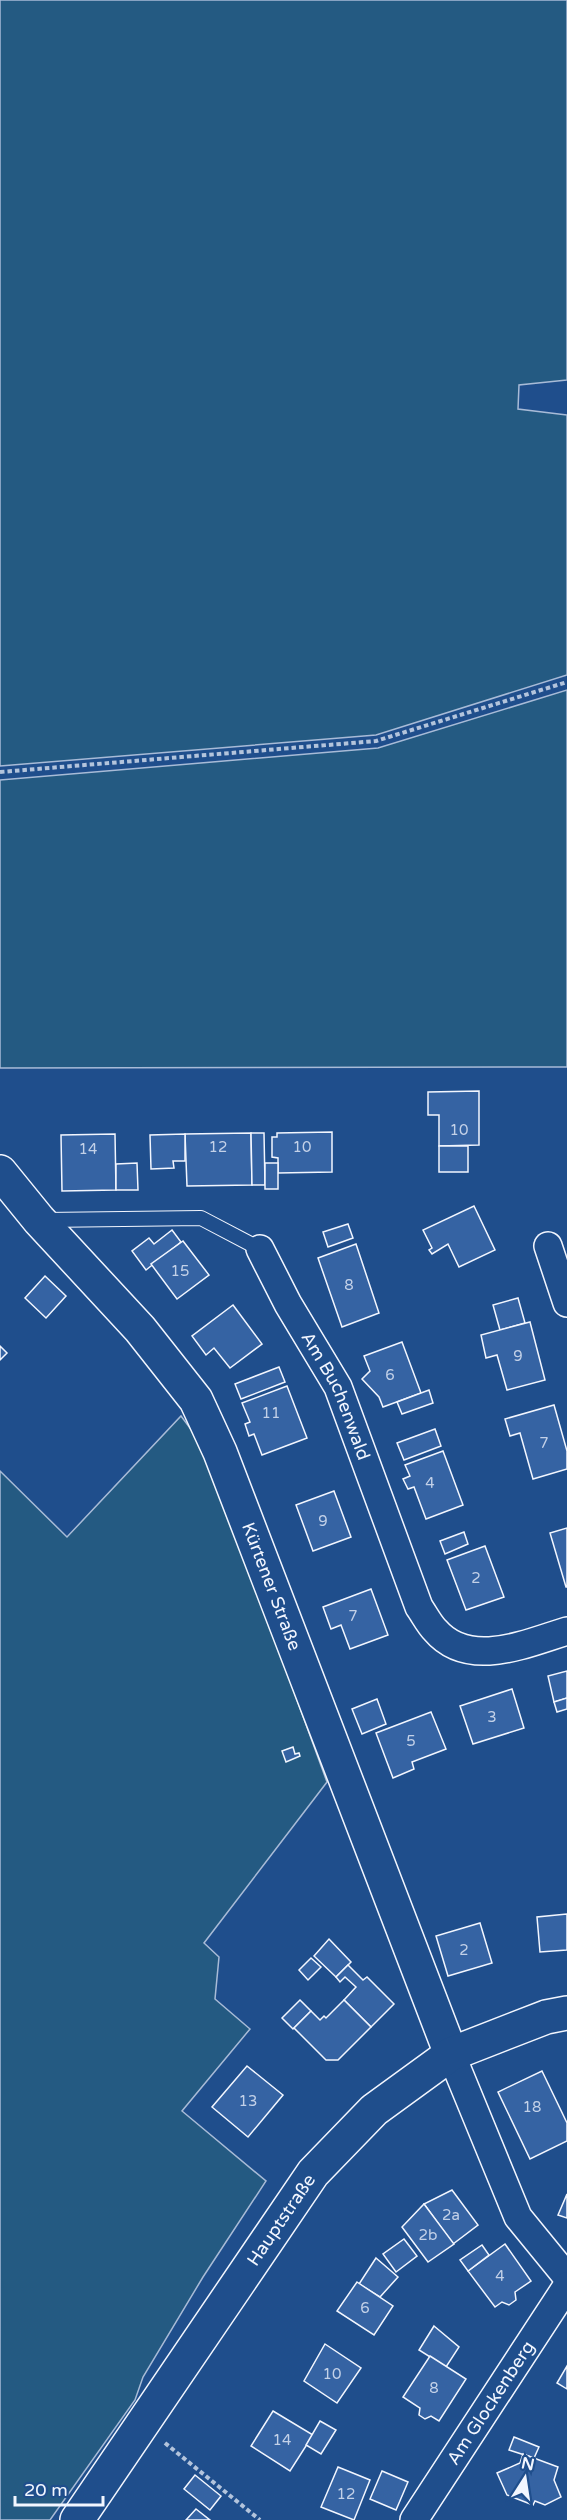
<svg xmlns="http://www.w3.org/2000/svg" width="567" height="2520" font-family="'Varela Round',sans-serif">
  <rect width="100%" height="100%" fill="#1f4e8c"/>
  <g fill="#245a82" stroke="#a8bbd7" stroke-width="1.5">
    <polygon points="0,0 567,0 567,380 519,385 518,409 567,415 567,675 376,735 0,766"/>
    <polygon points="567,690 567,1067 0,1068 0,780 378,748"/>
    <polygon points="181,1416 205,1448 327,1782 204,1943 219,1957 215,1999 250,2029 182,2111 266,2181 203,2277 143,2377 135,2400 50,2520 0,2520 0,1471 67,1537"/>
  </g>
  <g fill="#3563a3" stroke="#f2f6ff" stroke-width="1.5">
    <polygon points="479,1091 479,1145 439,1146 439,1115 428,1115 428,1092"/>
    <polygon points="332,1132 332,1172 278,1173 278,1158 272,1157 272,1137 277,1137 277,1133"/>
    <polygon points="251,1133 252,1185 187,1186 185,1134"/>
    <polygon points="251,1133 264,1133 265,1185 252,1185"/>
    <polygon points="115,1134 116,1190 62,1191 61,1135"/>
    <polygon points="185,1134 185,1161 173,1161 174,1168 151,1169 150,1135"/>
    <rect x="439" y="1146" width="29" height="26"/>
    <polygon points="137,1163 138,1190 116,1190 116,1164"/>
    <rect x="265" y="1163" width="13" height="26"/>
    <polygon points="474,1206 495,1250 459,1267 448,1244 432,1254 429,1250 432,1248 423,1230"/>
    <polygon points="348,1224 353,1238 328,1247 323,1232"/>
    <polygon points="172,1230 181,1242 146,1270 132,1251 149,1238 154,1244"/>
    <polygon points="183,1241 209,1275 177,1299 151,1264"/>
    <polygon points="356,1244 379,1313 342,1327 318,1258"/>
    <polygon points="45,1276 66,1296 46,1318 25,1298"/>
    <polygon points="518,1298 525,1323 500,1330 493,1305"/>
    <polygon points="233,1305 262,1344 230,1368 214,1348 206,1355 192,1336"/>
    <polygon points="530,1322 545,1380 507,1390 497,1355 486,1358 481,1335"/>
    <polygon points="402,1342 421,1393 383,1407 379,1397 362,1379 370,1371 364,1356"/>
    <polygon points="0,1346 7,1353 0,1360"/>
    <polygon points="279,1367 285,1382 241,1399 235,1384"/>
    <polygon points="287,1386 307,1438 262,1455 254,1434 249,1436 245,1424 250,1422 242,1403"/>
    <polygon points="429,1390 433,1403 402,1414 397,1402"/>
    <polygon points="554,1405 567,1451 567,1469 533,1479 520,1433 510,1436 505,1419"/>
    <polygon points="435,1429 441,1446 404,1460 397,1443"/>
    <polygon points="443,1451 463,1505 426,1519 414,1487 408,1489 403,1479 410,1476 405,1465"/>
    <polygon points="334,1491 351,1537 313,1551 296,1505"/>
    <polygon points="567,1528 567,1587 566,1587 550,1533"/>
    <polygon points="464,1532 468,1544 445,1554 440,1541"/>
    <polygon points="485,1546 504,1597 466,1610 447,1560"/>
    <polygon points="371,1589 388,1635 350,1649 341,1625 331,1629 323,1607"/>
    <polygon points="567,1671 567,1698 554,1702 548,1676"/>
    <polygon points="512,1689 524,1728 473,1744 460,1706"/>
    <polygon points="567,1698 567,1709 557,1712 554,1702"/>
    <polygon points="377,1699 386,1724 362,1734 352,1709"/>
    <polygon points="431,1712 446,1749 412,1762 414,1769 393,1778 376,1733"/>
    <polygon points="293,1747 295,1754 299,1753 300,1756 286,1762 282,1751"/>
    <polygon points="567,1914 567,1950 540,1952 537,1917"/>
    <polygon points="480,1923 492,1963 448,1976 436,1936"/>
    <polygon points="329,1939 351,1962 336,1977 314,1956"/>
    <polygon points="311,1958 321,1967 308,1980 299,1970"/>
    <polygon points="348,1965 363,1980 367,1977 394,2004 371,2027 344,2000 356,1987 345,1977 340,1982 336,1977"/>
    <polygon points="300,2000 311,2011 293,2029 282,2018"/>
    <polygon points="344,2000 371,2027 338,2060 326,2060 294,2028 311,2011 320,2020 324,2016 326,2018"/>
    <polygon points="247,2066 283,2095 248,2137 212,2107"/>
    <polygon points="542,2071 567,2123 567,2141 530,2159 498,2092"/>
    <polygon points="452,2190 478,2225 453,2244 424,2204"/>
    <polygon points="567,2194 567,2218 558,2215"/>
    <polygon points="424,2204 454,2244 428,2262 402,2227"/>
    <polygon points="404,2239 417,2256 396,2272 383,2254"/>
    <polygon points="505,2244 531,2281 515,2292 516,2300 509,2305 502,2302 495,2307 468,2271"/>
    <polygon points="482,2245 489,2255 468,2271 460,2260"/>
    <polygon points="376,2258 398,2277 380,2297 359,2284"/>
    <polygon points="357,2282 393,2306 374,2335 337,2311"/>
    <polygon points="434,2326 459,2347 446,2367 419,2350"/>
    <polygon points="325,2344 361,2368 337,2403 304,2381"/>
    <polygon points="430,2356 466,2379 439,2421 431,2416 425,2419 419,2415 420,2408 403,2397"/>
    <polygon points="567,2366 567,2389 557,2383"/>
    <polygon points="273,2411 313,2435 290,2471 251,2446"/>
    <polygon points="320,2421 336,2430 321,2454 306,2445"/>
    <polygon points="514,2437 539,2447 534,2458 509,2450"/>
    <polygon points="523,2454 558,2467 554,2480 561,2497 545,2505 535,2501 533,2505 507,2495 497,2473 520,2463"/>
    <polygon points="338,2467 370,2480 354,2520 321,2507"/>
    <polygon points="382,2471 408,2482 396,2510 370,2499"/>
    <polygon points="195,2475 221,2496 210,2510 184,2489"/>
    <polygon points="196,2509 210,2520 186,2520"/>
  </g>
  <g fill="none" stroke-linecap="round" stroke-linejoin="round">
    <defs>
      <polyline id="lane" points="45,1220 201,1218 260,1249"/>
      <g id="street">
        <polyline points="548,1246 567,1303"/>
        <path id="s1" d="M260,1249l28,55 50,83 81,220c5,7 10,17 16,23 34,40 92,13 132,1"/>
        <polyline points="451,2054 518,2217 567,2277"/>
        <path id="s2" d="M414,2520l153,-234"/>
      </g>
      <g id="secondary">
        <path id="s3" d="M0,1172l39,48 101,109 56,71 24,52 231,602"/>
        <path id="s4" d="M77,2520l236,-347 61,-63 77,-56 95,-37 21,-4"/>
      </g>
    </defs>
    <use href="#lane" stroke="#f2f6ff" stroke-width="16"/>
    <use href="#street" stroke="#f2f6ff" stroke-width="30"/>
    <use href="#secondary" stroke="#f2f6ff" stroke-width="36"/>
    <g stroke="#b3c4dc" stroke-width="4" stroke-dasharray="4.5 3" stroke-linecap="butt">
      <polyline points="0,772 376,741 567,682"/>
      <polyline points="165,2443 260,2520"/>
    </g>
    <use href="#lane" stroke="#1f4e8c" stroke-width="14"/>
    <use href="#street" stroke="#1f4e8c" stroke-width="27"/>
    <use href="#secondary" stroke="#1f4e8c" stroke-width="33"/>
  </g>
  <g text-anchor="middle" dominant-baseline="central" stroke-width="4.5" stroke-linejoin="round" paint-order="stroke">
    <g font-size="15" fill="#c3d1e8">
      <text x="459" y="1130">10</text>
      <text x="218" y="1147">12</text>
      <text x="302" y="1147">10</text>
      <text x="88" y="1149">14</text>
      <text x="180" y="1271">15</text>
      <text x="349" y="1285">8</text>
      <text x="518" y="1356">9</text>
      <text x="390" y="1375">6</text>
      <text x="271" y="1413">11</text>
      <text x="544" y="1443">7</text>
      <text x="430" y="1483">4</text>
      <text x="323" y="1521">9</text>
      <text x="476" y="1578">2</text>
      <text x="353" y="1616">7</text>
      <text x="492" y="1717">3</text>
      <text x="411" y="1741">5</text>
      <text x="464" y="1950">2</text>
      <text x="248" y="2101">13</text>
      <text x="532" y="2107">18</text>
      <text x="451" y="2215">2a</text>
      <text x="428" y="2235">2b</text>
      <text x="500" y="2276">4</text>
      <text x="365" y="2308">6</text>
      <text x="332" y="2374">10</text>
      <text x="434" y="2388">8</text>
      <text x="282" y="2440">14</text>
      <text x="346" y="2494">12</text>
    </g>
    <g font-size="18" fill="#f2f6ff" stroke="#1f4e8c">
      <text stroke="none"><textPath href="#s1" startOffset="166">Am Buchenwald</textPath></text>
      <text stroke="none"><textPath href="#s3" startOffset="502">Kürtener Straße</textPath></text>
      <text stroke="none"><textPath href="#s4" startOffset="363">Hauptstraße</textPath></text>
      <text stroke="none"><textPath href="#s2" startOffset="140">Am Glockenberg</textPath></text>
    </g>
  </g>
  <g transform="translate(525 2478) rotate(12)" stroke="#1f4e8c" stroke-width="4.5" paint-order="stroke">
  <path d="M0-4.5L10 22L0 15L-10 22Z" fill="#f2f6ff"/>
  <text y="-9" font-size="16" font-weight="bold" text-anchor="middle" fill="#f2f6ff">N</text>
  </g>
  <path d="M15 2496v9h88v-9" fill="none" stroke="#f2f6ff" stroke-width="3"/>
  <text x="24" y="2496" font-size="18" fill="#f2f6ff" stroke="#1f4e8c" stroke-width="4.5" paint-order="stroke">20 m</text>
</svg>
